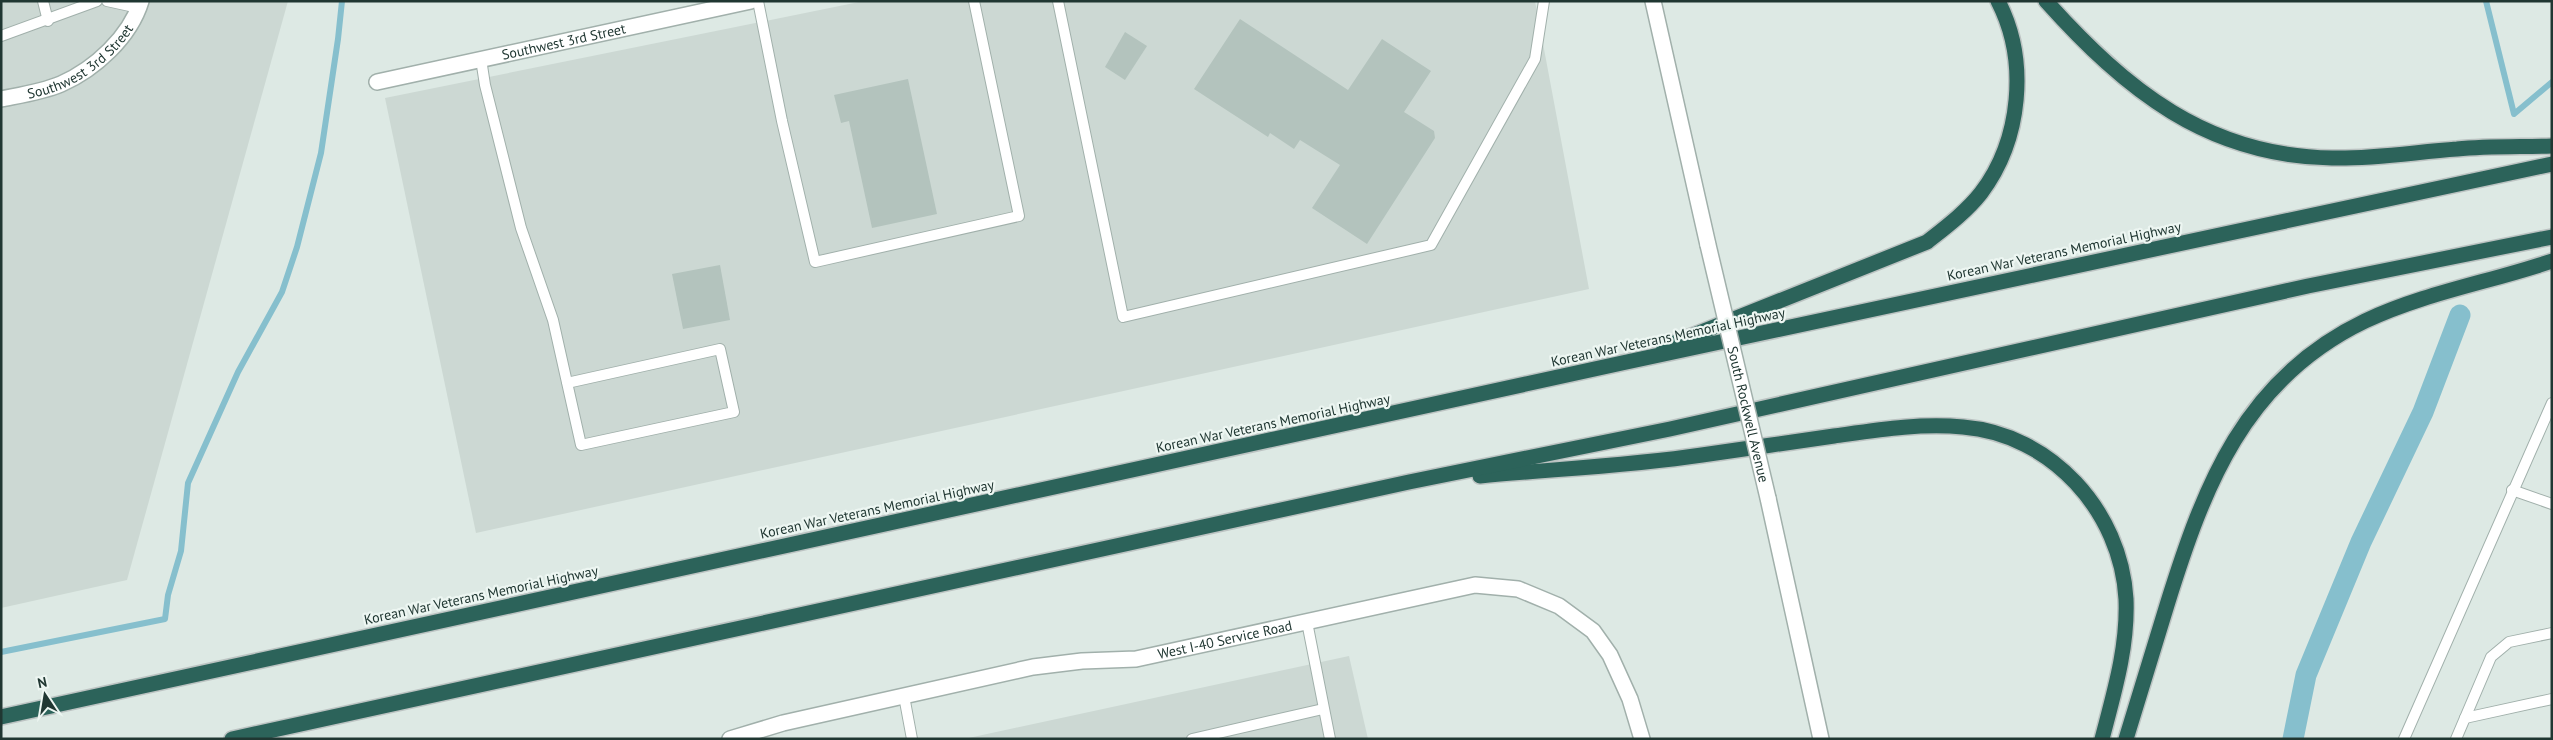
<svg xmlns="http://www.w3.org/2000/svg" width="2553" height="740" font-family="'PT Sans',sans-serif">
  <rect width="100%" height="100%" fill="#dde9e4"/>
  <g fill="#ccd8d3">
    <polygon points="1,1 288,1 127,580 1,608"/>
    <polygon points="864,1 1535,1 1589,289 476,533 385,98"/>
    <polygon points="1349,656 1368,739 964,739"/>
  </g>
  <g fill="none" stroke-linecap="round" stroke-linejoin="round">
    <g stroke="#86bfcd" stroke-width="6">
      <polyline points="2486,1 2514,114 2552,82"/>
      <polyline points="1,652 165,619 168,595 181,551 188,483 238,372 282,292 297,247 321,153 338,39 342,1"/>
    </g>
    <polyline stroke="#86bfcd" stroke-width="21" points="2293,739 2306,675 2361,542 2423,412 2460,315"/>
  </g>
  <g fill="#b3c3bd">
    <polygon points="1240,19 1348,90 1382,39 1431,71 1404,112 1434,131 1435,138 1367,244 1312,208 1340,165 1300,140 1294,149 1270,133 1268,137 1194,89"/>
    <polygon points="1125,32 1147,46 1125,80 1105,67"/>
    <polygon points="908,79 937,214 872,228 849,121 841,123 834,95"/>
    <polygon points="720,265 730,320 683,329 672,274"/>
  </g>
  <g fill="none" stroke-linecap="round" stroke-linejoin="round">
    <defs>
      <g id="service">
        <polyline points="43,1 48,21"/>
        <polyline points="107,1 139,8"/>
        <polyline points="758,1 782,121 815,262 1019,216 974,1"/>
        <polyline points="1058,1 1123,317 1431,245 1535,59 1544,1"/>
        <polyline points="1,36 97,1"/>
        <polyline points="481,59 485,85 521,228 553,320 581,445 734,412 720,349 567,383"/>
        <polyline points="2512,490 2552,504"/>
        <polyline points="1307,622 1330,739"/>
        <polyline points="904,696 912,739"/>
        <polyline points="2465,718 2552,699"/>
        <polyline points="1192,739 1323,709"/>
        <polyline points="2404,739 2552,403"/>
        <polyline points="2456,739 2491,657 2509,642 2552,633"/>
      </g>
      <g id="minor">
        <path id="s1" d="M377,82l374,-81"/>
        <path id="s2" d="M1,99c20,-4 41,-7 60,-15 34,-15 69,-47 80,-83"/>
        <path id="s3" d="M730,739l53,-16 250,-56 49,-6 54,-2 339,-74 43,4 41,17 34,25 17,24 20,44 12,40"/>
      </g>
      <g id="tertiary">
        <polyline points="1653,1 1708,245"/>
        <polyline points="1768,498 1821,739"/>
      </g>
      <g id="motorway">
        <path d="M2046,1c80,89 161,155 286,157 42,1 83,-6 125,-9 31,-3 63,-2 95,-3"/>
        <path d="M1664,347l263,-105c19,-15 39,-30 54,-49 40,-53 48,-132 17,-192"/>
        <path d="M1480,476c74,-7 149,-10 222,-21 44,-6 88,-13 132,-19 43,-6 85,-13 129,-9 88,7 158,84 163,172 2,48 -12,94 -24,140"/>
        <polyline points="1,717 1622,363 2552,164"/>
        <polyline points="232,739 1409,482 1670,429 2308,286 2552,237"/>
        <path d="M2126,739c14,-45 27,-89 41,-134 37,-119 77,-226 198,-284 59,-28 125,-39 187,-60"/>
      </g>
    </defs>
    <use href="#service" stroke="#a1b0ab" stroke-width="12"/>
    <use href="#minor" stroke="#a1b0ab" stroke-width="18"/>
    <use href="#tertiary" stroke="#a1b0ab" stroke-width="18"/>
    <use href="#motorway" stroke="#bcc3c2" stroke-width="18"/>
    <use href="#service" stroke="#fff" stroke-width="10"/>
    <use href="#minor" stroke="#fff" stroke-width="15"/>
    <use href="#tertiary" stroke="#fff" stroke-width="15"/>
    <use href="#motorway" stroke="#2c635a" stroke-width="15"/>
    <defs>
      <g id="tertiary-bridge">
        <path id="s4" d="M1708,245l60,253"/>
      </g>
    </defs>
    <use href="#tertiary-bridge" stroke="#a1b0ab" stroke-width="18" stroke-linecap="butt"/>
    <use href="#tertiary-bridge" stroke="#fff" stroke-width="15"/>
  </g>
  <g text-anchor="middle" dominant-baseline="central" stroke-width="4.5" stroke-linejoin="round" paint-order="stroke">
    <g font-size="14" fill="#203732" stroke="#edf6f2">
      <text stroke="none"><textPath href="#s1" startOffset="191">Southwest 3rd Street</textPath></text>
      <text stroke="none"><textPath href="#s2" startOffset="90">Southwest 3rd Street</textPath></text>
      <text transform="translate(2064 251) rotate(-12)">Korean War Veterans Memorial Highway</text>
      <text transform="translate(1668 337) rotate(-12)">Korean War Veterans Memorial Highway</text>
      <text stroke="none"><textPath href="#s4" startOffset="174">South Rockwell Avenue</textPath></text>
      <text transform="translate(1273 423) rotate(-12)">Korean War Veterans Memorial Highway</text>
      <text transform="translate(877 509) rotate(-12)">Korean War Veterans Memorial Highway</text>
      <text transform="translate(481 595) rotate(-12)">Korean War Veterans Memorial Highway</text>
      <text stroke="none"><textPath href="#s3" startOffset="506">West I-40 Service Road</textPath></text>
    </g>
  </g>
  <rect width="2553" height="740" fill="none" stroke="#203732" stroke-width="5"/>
  <g transform="translate(45 695) rotate(348)" stroke="#edf6f2" stroke-width="4" paint-order="stroke">
  <path d="M0-4L9 19L0 12L-9 19Z" fill="#203732"/>
  <text y="-8" font-size="14" font-weight="bold" text-anchor="middle" fill="#203732">N</text>
  </g>
</svg>
